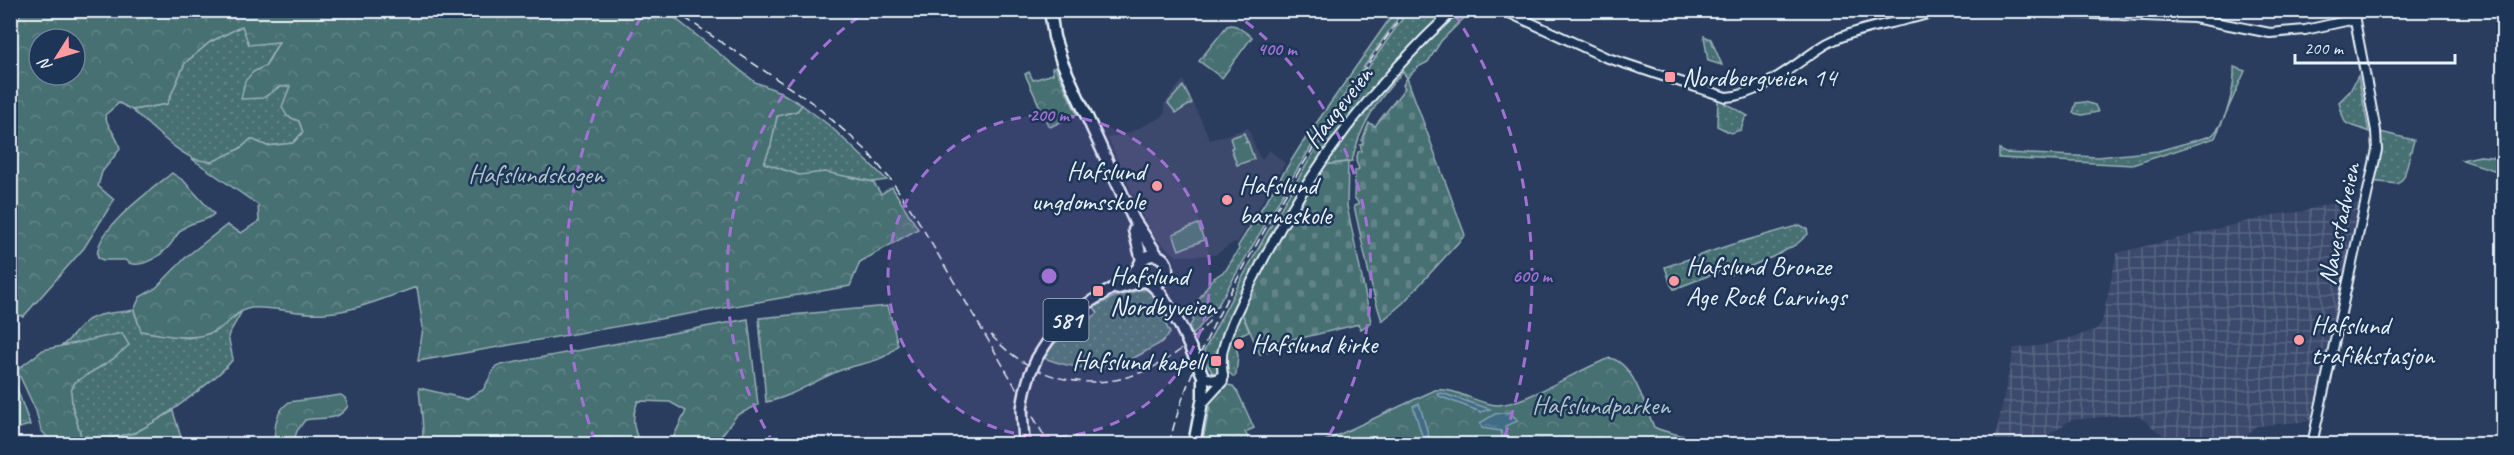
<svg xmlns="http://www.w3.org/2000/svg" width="2514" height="455" font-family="Caveat,sans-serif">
  <defs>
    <pattern id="industrial-grid" width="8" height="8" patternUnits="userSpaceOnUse" patternTransform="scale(1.5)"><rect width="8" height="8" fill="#3c4a6c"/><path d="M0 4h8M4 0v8" fill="none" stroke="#586582"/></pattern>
    <pattern id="grass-dots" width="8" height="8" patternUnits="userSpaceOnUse" patternTransform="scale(1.5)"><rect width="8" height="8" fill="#476f73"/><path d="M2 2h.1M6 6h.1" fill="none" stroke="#628488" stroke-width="1.8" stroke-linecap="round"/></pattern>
    <pattern id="forest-crowns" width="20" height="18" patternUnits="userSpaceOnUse" patternTransform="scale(1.5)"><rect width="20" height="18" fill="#476f73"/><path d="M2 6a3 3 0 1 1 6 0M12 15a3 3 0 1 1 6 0" fill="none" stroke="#628488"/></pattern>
    <pattern id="wetland-marsh" width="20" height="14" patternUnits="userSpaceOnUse" patternTransform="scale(1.5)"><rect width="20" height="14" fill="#476f73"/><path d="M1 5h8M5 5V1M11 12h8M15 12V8" fill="none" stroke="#628488"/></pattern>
    <pattern id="cemetery-stones" width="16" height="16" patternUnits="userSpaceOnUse" patternTransform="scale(1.5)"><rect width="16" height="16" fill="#476f73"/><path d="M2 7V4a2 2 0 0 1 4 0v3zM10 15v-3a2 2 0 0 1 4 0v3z" fill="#628488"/></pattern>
    <pattern id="water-ripples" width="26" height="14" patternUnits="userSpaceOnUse" patternTransform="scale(1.5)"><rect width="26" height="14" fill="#406c85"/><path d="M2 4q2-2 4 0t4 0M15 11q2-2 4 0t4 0" fill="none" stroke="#5c8197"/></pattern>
  </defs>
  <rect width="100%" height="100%" fill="#2a3d5f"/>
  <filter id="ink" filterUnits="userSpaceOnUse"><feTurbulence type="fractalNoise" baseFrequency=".0167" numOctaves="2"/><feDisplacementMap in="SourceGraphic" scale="12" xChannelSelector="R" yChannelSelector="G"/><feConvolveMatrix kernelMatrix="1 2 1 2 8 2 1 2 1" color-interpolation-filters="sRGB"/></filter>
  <g filter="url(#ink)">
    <g fill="#3c4a6c">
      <polygon points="1040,11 1086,11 1045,24"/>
      <polygon points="1183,80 1210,140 1248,128 1259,157 1262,159 1269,150 1285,163 1237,243 1234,242 1215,255 1177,256 1156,239 1147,225 1108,138 1128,133 1162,117 1165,112 1164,104"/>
    </g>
    <polygon fill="url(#industrial-grid)" points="2352,203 2359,204 2311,421 2256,426 2238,444 2178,444 2169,440 2140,417 2128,415 2071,420 2035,444 2004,444 1995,439 2014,348 2039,346 2067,339 2095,330 2102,322 2117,253 2278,214 2300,212 2328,204"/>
    <g fill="url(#grass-dots)" stroke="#98b0b6" stroke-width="1.5">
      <polygon points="1395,11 1403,11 1338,104 1298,168 1218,305 1193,335 1189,327 1193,321 1194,307 1211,280 1226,270 1239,249 1238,246 1301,145"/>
      <path d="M1408,11h63l-30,30 -13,21 -10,5 -11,11 -4,-6c-25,27 -43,53 -51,89l-28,4 14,-21 62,-76 -1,-2 -64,77 -54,81 -54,112 -6,20 2,19 -11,-3 -10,-17c60,-119 127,-236 206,-344z"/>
      <path d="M242,26l37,16 -14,24 -12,6 10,26 16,-11 12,-1 -4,30 12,5 4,11 -10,11 -26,3 -16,-7c-8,8 -28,22 -40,23 -23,4 -62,-38 -79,-52l35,-6 18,-41 25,-21z"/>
      <polygon points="1704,36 1711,39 1722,65 1708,61"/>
      <path d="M2234,67l11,4 -30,67 -83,27 -133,-7v-9l6,4 93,4 60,-6 53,-15c16,-13 24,-49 23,-69z"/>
      <path d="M2358,76l11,56c-24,-12 -23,1 -30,-30l11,-11z"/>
      <polygon points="1718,99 1748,116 1745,118 1741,130 1731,133 1717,126"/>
      <polygon points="2085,102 2095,105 2098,112 2082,115 2073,113 2076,103"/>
      <polygon points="802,105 830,126 887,180 873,182 852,177 799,175 764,163 771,145 777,116 797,111"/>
      <polygon points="2376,131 2414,140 2404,177 2398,184 2370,181"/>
      <polygon points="1800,225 1807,229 1808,234 1797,244 1777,255 1737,272 1729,275 1718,272 1674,289 1671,285 1665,267 1730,245"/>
      <path d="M1144,289c18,5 17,30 26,44 -5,8 -13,12 -22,17 -36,22 -64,23 -104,8l10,-14 44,-31 -4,-6 20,-10z"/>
      <path d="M134,310l7,21 47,7 28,-7 26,-20 -14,25 5,23c-12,17 -80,68 -100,74 -16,5 -34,7 -50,10l-11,-38 -1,-14 4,-9 38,-23 9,-26 -62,14c11,-7 18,-20 28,-27 13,-8 31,-7 46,-10z"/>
      <polygon points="1241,311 1249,331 1234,337 1238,356 1236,375 1234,377 1228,372 1227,348"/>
    </g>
    <g fill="url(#forest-crowns)" stroke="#98b0b6" stroke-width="1.5" fill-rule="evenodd">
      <path d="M22,10l644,1 89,71 25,10 22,13 -5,6 -20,5 -6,29 -7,18 35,12 26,-3 48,10 8,12 11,-7 26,42 -58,33 -10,24 -432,75 5,-33 -6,-41c-31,10 -60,24 -92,26 -24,2 -53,-7 -74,-5 -14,2 -22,16 -34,22 -24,13 -51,5 -76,1l-7,-21 6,-13 16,-9 31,-32 40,-31 14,8 18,-12 -1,-16 -66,-46 20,3 29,-14 10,-9 16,7 26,-3 10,-11 -4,-11 -12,-5 -5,-9 8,-21 -11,1 -16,11 -22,1 4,-18 8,-9 13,-6 13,-24 -30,3 -7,-19 -32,16 -25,21 -18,41 -35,6 -13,-7 -14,12c2,13 13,21 15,34l-18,23 -4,14 16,14 -30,48 -61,69 -13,-7v-276zM39,39h36v36h-36z"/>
      <polygon points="1231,25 1236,26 1252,37 1222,78 1199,61 1227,26"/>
      <polygon points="1055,67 1077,114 1050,127 1048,125 1025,74 1029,72 1033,80 1053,74 1052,68"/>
      <polygon points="1183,86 1192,103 1176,113 1168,103"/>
      <polygon points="2480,156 2503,158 2503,173 2462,160"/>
      <path d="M172,173l12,8 30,33c-8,8 -20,7 -29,13 -8,5 -10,12 -15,18 -9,11 -33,27 -45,15h-22l-5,-2c-7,-26 56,-70 74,-85z"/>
      <path d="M888,306l10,39c-15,18 -33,17 -54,24 -27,9 -50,28 -78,33l-7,-84z"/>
      <path d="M748,319l10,86 -21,10 -22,29h-45l16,-33 -16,-9 -32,-1c-7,17 -5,27 2,43h-218c3,-19 -2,-37 -3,-56l47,11 17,-9 13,-24z"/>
      <polygon points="122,333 129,345 113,359 75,382 71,391 72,405 83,443 135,433 173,411 183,444 53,444 41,430 36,411 17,370 43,350"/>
      <path d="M1610,358c24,5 35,49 44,69 14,8 34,6 46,17h-381l116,-54c22,-3 42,15 63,15 27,-1 83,-37 112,-47z"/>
      <polygon points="11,379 14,380 30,425 19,428 12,435 10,434"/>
      <polygon points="1227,385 1233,386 1238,393 1254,428 1245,432 1251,444 1202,444 1211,401"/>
      <path d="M341,395l4,3 3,8c-11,17 -26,10 -43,14l-8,11 -4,13h-19c1,-16 0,-31 15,-42z"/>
    </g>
    <polygon fill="url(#wetland-marsh)" stroke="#98b0b6" stroke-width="1.5" points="11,10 22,11 11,34 10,11"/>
    <g fill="url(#cemetery-stones)" stroke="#98b0b6" stroke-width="1.5">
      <polygon points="1407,78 1465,235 1403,303 1382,321 1373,292 1354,206 1359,204 1354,197 1355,171 1359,169 1356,161 1358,152 1362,151 1360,145 1363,144 1362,140 1369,123 1375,126 1405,88 1403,85"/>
      <polygon points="1348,162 1347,206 1371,322 1361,329 1359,324 1302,338 1301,336 1278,345 1278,348 1260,354 1241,311 1283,229 1324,165"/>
    </g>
    <g fill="#476f73" stroke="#98b0b6" stroke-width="1.5">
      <polygon points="1244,133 1247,141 1244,143 1248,142 1254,159 1237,165 1231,148 1233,147 1230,138"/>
      <polygon points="1198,224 1204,240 1179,250 1173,234"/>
    </g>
    <g fill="url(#water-ripples)" stroke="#83a1b3" stroke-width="1.5">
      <polygon points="1441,393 1490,409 1481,412 1439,396 1437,394"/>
      <polygon points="1419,403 1429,437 1423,439 1413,406"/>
      <polygon points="1510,412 1518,421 1505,426 1507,440 1503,440 1501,431 1482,428 1480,423 1495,414"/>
    </g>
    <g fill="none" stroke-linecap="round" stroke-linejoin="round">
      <defs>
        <g id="secondary">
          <path d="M1503,10l102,47 121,40c35,-1 73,-37 102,-54 25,-13 52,-17 80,-24 14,-3 26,-8 41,-9"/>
          <polyline points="1994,10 2194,18 2270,33 2305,30 2355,19"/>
          <polyline points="1203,376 1214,380 1223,375"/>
          <path d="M1203,403l20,-22c0,-11 -3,-21 0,-32 7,-27 22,-54 35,-79 49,-98 115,-185 196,-260"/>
          <polyline points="2312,444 2377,150 2376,131 2353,10"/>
        </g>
        <g id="primary">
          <polyline points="1117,289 1145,281"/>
          <path d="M1037,358c10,-16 20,-32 36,-44 21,-17 48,-27 66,-48"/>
          <polyline points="1025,391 1030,374"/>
          <polyline points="1022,409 1024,444"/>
        </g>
        <g id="highway">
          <polyline points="1050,10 1054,37 1062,62 1134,220 1157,255"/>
          <polyline points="1134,230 1142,260"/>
          <circle cx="1153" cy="269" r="14"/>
          <polyline points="1150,283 1160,293 1181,327"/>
          <polyline points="1194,444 1203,397 1203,376"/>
        </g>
      </defs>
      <use href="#secondary" stroke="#e8f1f8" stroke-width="12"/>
      <use href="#primary" stroke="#e8f1f8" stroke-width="14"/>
      <use href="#highway" stroke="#e8f1f8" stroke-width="15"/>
      <use href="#secondary" stroke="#1d3557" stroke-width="8"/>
      <use href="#primary" stroke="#1d3557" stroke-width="9"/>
      <use href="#highway" stroke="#1d3557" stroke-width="10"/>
      <g stroke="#e8f1f8" stroke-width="1.5" stroke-dasharray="9 4.5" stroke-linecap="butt">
        <polyline points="673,10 814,104 865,149 891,180 916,217 1049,444"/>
        <path d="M991,335c66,72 163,57 220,-16"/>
        <path d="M1169,444c17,-69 50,-133 85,-195 46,-83 96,-162 152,-239"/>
      </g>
      <defs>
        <g id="primary-bridge">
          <polyline points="1030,374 1037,358"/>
          <polyline points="1022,409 1025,391"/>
        </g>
        <polyline id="highway-bridge" points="1181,327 1203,376"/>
      </defs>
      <use href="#primary-bridge" stroke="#e8f1f8" stroke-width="14" stroke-linecap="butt"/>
      <use href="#highway-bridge" stroke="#e8f1f8" stroke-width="15" stroke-linecap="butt"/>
      <use href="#primary-bridge" stroke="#1d3557" stroke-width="9"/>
      <use href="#highway-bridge" stroke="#1d3557" stroke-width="10"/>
    </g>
  </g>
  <circle cx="1049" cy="276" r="161" fill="#a171d3" fill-opacity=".12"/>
  <g fill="none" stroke="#a171d3" stroke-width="3" stroke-dasharray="10 8">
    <circle cx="1049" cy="276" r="161"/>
    <path d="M774 444A322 322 0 0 1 867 11M1231 11A322 322 0 0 1 1324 444"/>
    <path d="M595 441A483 483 0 0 1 644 13M1454 13A483 483 0 0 1 1503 441"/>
  </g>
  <g fill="#ff9aa2" stroke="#1d3557" stroke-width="2">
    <rect x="1664" y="71" width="12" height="12" rx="3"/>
    <circle cx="1157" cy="186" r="6"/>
    <circle cx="1227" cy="200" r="6"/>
    <circle cx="1674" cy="281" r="6"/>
    <rect x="1092" y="285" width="12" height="12" rx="3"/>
    <circle cx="2299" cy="340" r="6"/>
    <circle cx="1239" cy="344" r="6"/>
    <rect x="1210" y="355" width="12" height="12" rx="3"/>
  </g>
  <g text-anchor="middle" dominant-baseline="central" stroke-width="5" stroke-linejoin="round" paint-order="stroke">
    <rect fill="#1d3557" stroke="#abb9c8" stroke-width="1.5" x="1043.5" y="299" width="45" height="42" rx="4.5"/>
    <g font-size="24" font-weight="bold" fill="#e8f1f8">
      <text x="1066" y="320">581</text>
    </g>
    <g font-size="26" fill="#e8f1f8" stroke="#1d3557" text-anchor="start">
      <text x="1682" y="77">Nordbergveien 14</text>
      <text x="1145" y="171" text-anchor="end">Hafslund<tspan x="1145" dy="30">ungdomsskole</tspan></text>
      <text x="1239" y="185">Hafslund<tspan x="1239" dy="30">barneskole</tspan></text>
      <text x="1686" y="266">Hafslund Bronze<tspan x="1686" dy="30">Age Rock Carvings</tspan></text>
      <text x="1110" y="276">Hafslund<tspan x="1110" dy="30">Nordbyveien</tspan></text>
      <text x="2311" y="325">Hafslund<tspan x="2311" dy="30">trafikkstasjon</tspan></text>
      <text x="1251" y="344">Hafslund kirke</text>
      <text x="1204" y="361" text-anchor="end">Hafslund kapell</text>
    </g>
    <g font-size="26" fill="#e8f1f8" stroke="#1d3557">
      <text transform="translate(1338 107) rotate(-52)">Haugeveien</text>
      <text transform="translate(2339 224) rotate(-78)">Navestadveien</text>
    </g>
    <g font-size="26" fill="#b0c4c9" stroke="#1d3557">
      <text x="536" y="174">Hafslundskogen</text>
      <text x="1601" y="405">Hafslundparken</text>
    </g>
  </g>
  <circle cx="1049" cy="276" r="9" fill="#a171d3" stroke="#1d3557" stroke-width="3"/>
  <g font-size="18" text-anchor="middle" font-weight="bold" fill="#a171d3" stroke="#1d3557" stroke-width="5" stroke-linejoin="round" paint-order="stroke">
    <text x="1277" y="55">400 m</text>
    <text x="1049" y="121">200 m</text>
    <text x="1532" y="282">600 m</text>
  </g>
  <rect width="2514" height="455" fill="none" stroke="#1d3557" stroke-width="36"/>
  <rect x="18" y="18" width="2478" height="419" fill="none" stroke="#e8f1f8" stroke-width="2" filter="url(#ink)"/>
  <g transform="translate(57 57) rotate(233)"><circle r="28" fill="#1d3557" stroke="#6e8097" stroke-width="1.5"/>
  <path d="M0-4.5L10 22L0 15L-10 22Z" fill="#ff9aa2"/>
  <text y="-9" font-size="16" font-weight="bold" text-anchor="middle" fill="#e8f1f8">N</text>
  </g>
  <path d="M2295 54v9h160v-9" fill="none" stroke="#e8f1f8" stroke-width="3"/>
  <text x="2304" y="54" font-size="18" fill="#e8f1f8" stroke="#1d3557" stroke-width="4.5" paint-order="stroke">200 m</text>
</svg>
